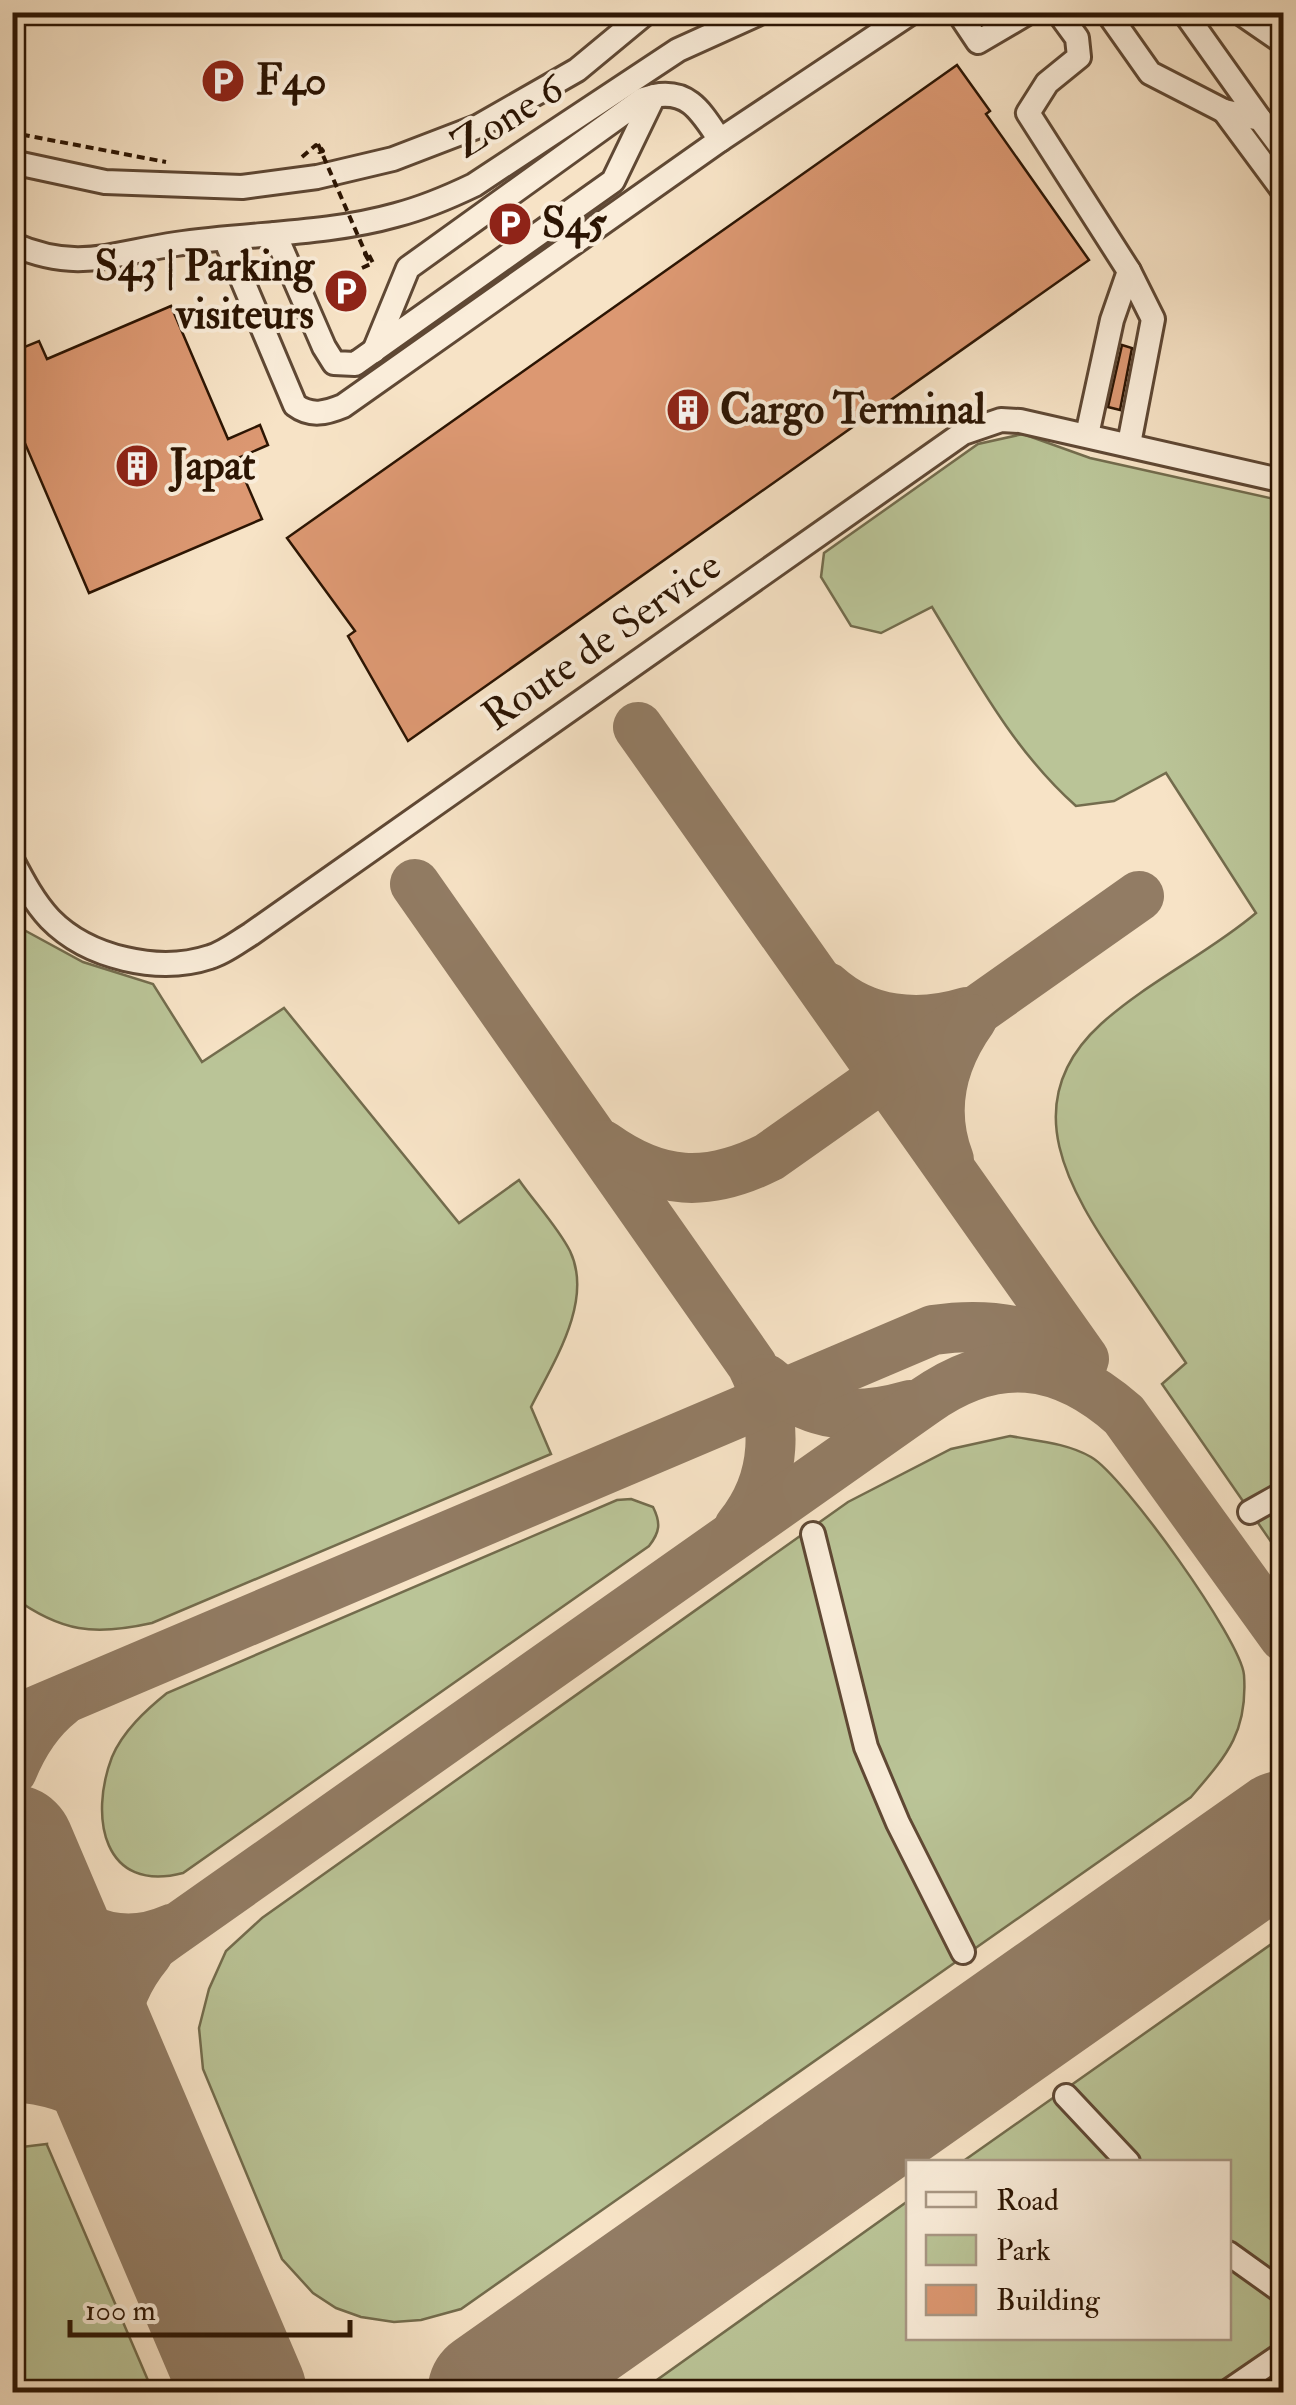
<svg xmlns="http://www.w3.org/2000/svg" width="1296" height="2405" font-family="'IM FELL Double Pica',serif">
  <rect width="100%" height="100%" fill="#f7e3c6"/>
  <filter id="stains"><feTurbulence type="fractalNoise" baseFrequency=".002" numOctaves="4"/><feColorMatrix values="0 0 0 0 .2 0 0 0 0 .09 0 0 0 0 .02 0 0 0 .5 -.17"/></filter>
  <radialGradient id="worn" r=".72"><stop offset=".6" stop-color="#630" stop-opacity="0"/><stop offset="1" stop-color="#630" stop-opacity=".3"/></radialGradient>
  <g fill="#bac497" stroke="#736c4d" stroke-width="2.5">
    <path d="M1023,434l67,24 193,43v1058l-121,-175 24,-21c-21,-31 -42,-63 -64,-95 -52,-77 -108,-165 -21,-244 46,-42 108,-71 155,-111l-90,-140 -52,28 -38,5c-62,-55 -101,-128 -144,-199l-51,26 -30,-7 -30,-49 3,-24 154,-109z"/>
    <path d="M13,924l70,38 70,22 49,78 82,-54 175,215 60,-43c16,23 38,46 51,71 24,50 -17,112 -39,156l20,47 -399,169c-58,13 -91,9 -139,-26z"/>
    <path d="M1010,1436c27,5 57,7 81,21 32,18 150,183 153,218 4,58 -18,81 -53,122l-730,512 -40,11 -27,2 -33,-5 -25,-9 -23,-15 -31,-34 -79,-190 -4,-41 10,-39 17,-38 36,-33 586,-416 103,-53z"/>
    <path d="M631,1499l22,8c8,16 7,25 -4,39l-466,327c-80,21 -94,-56 -71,-116 11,-26 34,-47 55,-64l450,-193z"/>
    <polygon points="1280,1938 1284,1944 1283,2392 640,2392 908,2201 908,2338 1228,2338 1228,2162 962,2162"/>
    <polygon points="47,2144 47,2145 153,2392 13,2392 13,2148"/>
  </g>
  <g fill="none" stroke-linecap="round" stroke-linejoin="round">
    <g stroke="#927c64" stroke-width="50">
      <polyline points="638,727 1084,1359"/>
      <path d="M415,884l337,481c27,54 26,114 -13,162"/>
      <path d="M827,987c39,35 91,40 140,25"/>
      <path d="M603,1145c56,40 104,43 166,12l370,-261"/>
      <path d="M949,1160c-19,-50 -7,-99 23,-141"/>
      <path d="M766,1379c46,39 88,42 144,26"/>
      <path d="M12,1721l921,-391c54,-8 107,-2 149,35"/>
      <path d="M12,1771c11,-27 26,-51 49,-69"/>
      <path d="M23,1871c32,50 87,85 148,58"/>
      <polyline points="1219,1879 1251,1854 1284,1809"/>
      <path d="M12,2041c39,-55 34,-100 14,-161"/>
      <path d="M12,2048l154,-112 759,-535c71,-50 135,-43 199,14l160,222"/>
      <path d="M12,2077c79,5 108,38 142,104"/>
      <path d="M131,2127c-21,-65 -30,-117 17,-174"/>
    </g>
    <g stroke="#927c64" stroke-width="125">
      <polyline points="12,1847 244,2392"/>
      <polyline points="490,2392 1284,1833"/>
    </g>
  </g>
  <g fill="#dc9872" stroke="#2c1503" stroke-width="2.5">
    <polygon points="957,65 990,111 986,114 1089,260 408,741 348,636 355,631 287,538"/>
    <polygon points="171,306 228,439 260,425 268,445 236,459 262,519 89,593 12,413 12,352 39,341 47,359"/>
    <polygon points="1122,345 1132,348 1120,410 1108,407"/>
  </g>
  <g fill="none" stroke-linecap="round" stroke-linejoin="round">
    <defs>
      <g id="minor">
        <polyline points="958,12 978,42 1029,12"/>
        <polyline points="1058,12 1077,38 1079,57 1047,83 1028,113 1129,271 1153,319 1129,444"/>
        <polyline points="1107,12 1150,73 1224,111 1260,119 1284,151"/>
        <polyline points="1184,12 1260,119"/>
        <polyline points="1239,12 1284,43"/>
        <polyline points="1224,111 1284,192"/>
        <polyline points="720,140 912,12"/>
        <polyline points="12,162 105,182 242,187 317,177 393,159 479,126 577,70 647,12"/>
        <path d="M225,239l70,166c16,12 31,8 48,1l377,-266c-18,-26 -30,-51 -66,-44l-41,85 -258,183 -21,-1 -10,-16 -49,-113"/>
        <path d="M12,244c66,29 101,9 164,0 73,-11 149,-9 220,-29 27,-7 53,-18 78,-30l204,-135 84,-38"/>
        <polyline points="374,351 408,268 643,99 654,96"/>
        <polyline points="1087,435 1112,320 1129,271"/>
        <path d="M12,860c11,21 22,42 38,59 38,39 109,55 160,38 14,-4 28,-15 41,-23l712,-501 38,-13 19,1 264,60"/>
        <polyline points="1250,1512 1284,1493"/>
        <polyline points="813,1534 866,1747 898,1823 963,1952"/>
        <polyline points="1066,2096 1128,2162"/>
        <polyline points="1228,2253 1284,2293"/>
        <polyline points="1227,2392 1284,2353"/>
      </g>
    </defs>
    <use href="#minor" stroke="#5f4834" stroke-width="28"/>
    <g stroke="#2c1503" stroke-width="4" stroke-dasharray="8 5" stroke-linecap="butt">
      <polyline points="18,121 24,135 166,162"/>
      <polyline points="12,133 24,135"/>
      <polyline points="302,157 316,145 319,152 323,151 318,144"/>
      <polyline points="362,268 373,263 368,253 365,254 369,261"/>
    </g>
    <use href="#minor" stroke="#faedda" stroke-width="22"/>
    <polyline stroke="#2c1503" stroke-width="4" stroke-dasharray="8 5" stroke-linecap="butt" points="318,144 369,261"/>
  </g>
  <defs>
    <symbol id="parking-disc" viewBox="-11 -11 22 22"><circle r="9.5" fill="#8f2418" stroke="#faedda"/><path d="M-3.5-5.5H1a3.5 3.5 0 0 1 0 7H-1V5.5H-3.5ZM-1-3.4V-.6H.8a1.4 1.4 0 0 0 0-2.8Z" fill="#fff"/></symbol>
    <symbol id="building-disc" viewBox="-11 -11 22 22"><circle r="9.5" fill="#8f2418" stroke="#faedda"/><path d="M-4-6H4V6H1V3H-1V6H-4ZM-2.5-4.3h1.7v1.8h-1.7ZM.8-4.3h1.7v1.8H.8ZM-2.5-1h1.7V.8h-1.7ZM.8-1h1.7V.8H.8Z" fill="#fff"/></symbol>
  </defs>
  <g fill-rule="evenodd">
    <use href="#parking-disc" x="198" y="56" width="50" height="50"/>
    <use href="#parking-disc" x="485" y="199" width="50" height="50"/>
    <use href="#parking-disc" x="321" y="266" width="50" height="50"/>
    <use href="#building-disc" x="663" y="385" width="50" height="50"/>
    <use href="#building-disc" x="112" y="441" width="50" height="50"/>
  </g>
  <g text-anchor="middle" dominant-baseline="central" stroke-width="8" stroke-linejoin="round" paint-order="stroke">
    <g font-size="42" font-weight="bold" fill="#2c1503" stroke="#faedda" text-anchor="start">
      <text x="256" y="81">F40</text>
      <text x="542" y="224">S45</text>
      <text x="314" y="267" text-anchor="end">S43 | Parking<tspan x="314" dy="48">visiteurs</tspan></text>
      <text x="720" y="410">Cargo Terminal</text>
      <text x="170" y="466">Japat</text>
    </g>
    <g font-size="42" fill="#2c1503" stroke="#faedda">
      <text transform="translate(508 117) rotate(-32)">Zone 6</text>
      <text transform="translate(602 641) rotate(-35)">Route de Service</text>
    </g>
  </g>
  <rect width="1296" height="2405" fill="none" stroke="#f7e3c6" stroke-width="50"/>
  <rect x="15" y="15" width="1266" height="2375" fill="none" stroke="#2c1503" stroke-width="5"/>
  <rect x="25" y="25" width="1246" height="2355" fill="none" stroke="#2c1503" stroke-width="2.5"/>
  <rect x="906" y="2160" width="325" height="180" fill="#faedda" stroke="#a89784" stroke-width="2.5"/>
  <rect x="926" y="2192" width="50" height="15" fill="#faedda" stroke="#a89784" stroke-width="2.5"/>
  <text x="996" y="2210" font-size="30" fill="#2c1503">Road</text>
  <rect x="926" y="2235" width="50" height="30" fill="#bac497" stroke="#a89784" stroke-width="2.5"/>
  <text x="996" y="2260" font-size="30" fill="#2c1503">Park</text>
  <rect x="926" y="2285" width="50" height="30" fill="#dc9872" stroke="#a89784" stroke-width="2.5"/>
  <text x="996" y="2310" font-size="30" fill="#2c1503">Building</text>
  <path d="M70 2320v15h280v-15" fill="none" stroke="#2c1503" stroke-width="5"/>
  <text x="85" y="2320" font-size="30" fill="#2c1503" stroke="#faedda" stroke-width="8" paint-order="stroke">100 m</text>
  <rect width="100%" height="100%" filter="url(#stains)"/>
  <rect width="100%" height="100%" fill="url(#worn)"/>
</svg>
